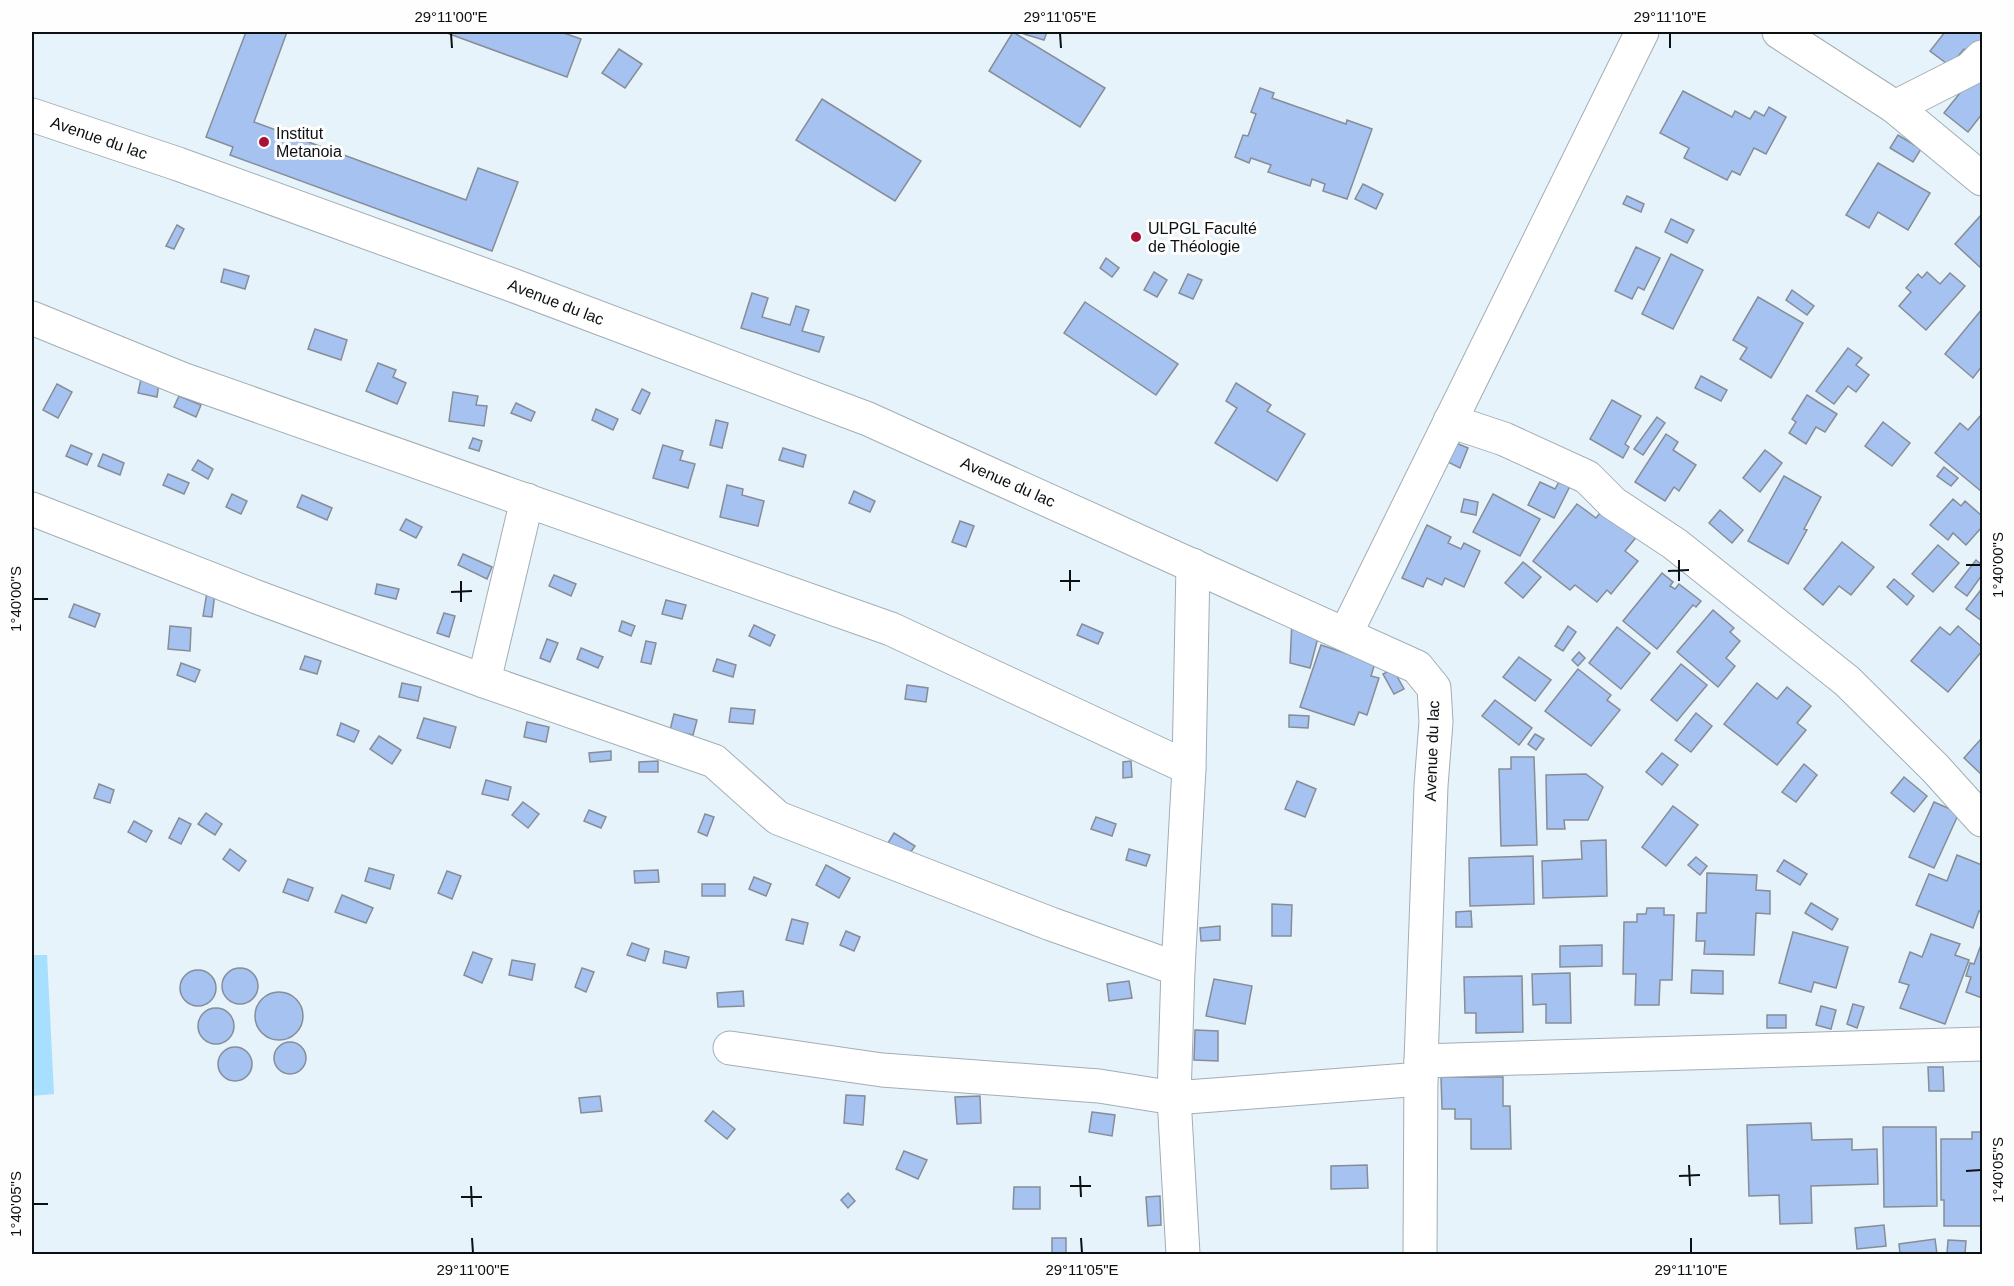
<svg xmlns="http://www.w3.org/2000/svg" width="2014" height="1286" font-family="Arial,sans-serif">
  <rect width="100%" height="100%" fill="#e6f3fa"/>
  <polygon fill="#a7e0ff" points="32,955 47,955 54,1094 32,1096"/>
  <g fill="#a5c2f1" stroke="#878d97" stroke-width="1.5">
    <polygon points="246,32 287,32 254,122 466,200 478,168 518,182 492,251 230,155 233,147 206,137"/>
    <polygon points="444,32 561,32 581,39 567,77"/>
    <polygon points="1013,32 1105,88 1080,127 989,71"/>
    <polygon points="1025,32 1047,32 1044,40 1024,34"/>
    <polygon points="1945,32 1982,32 1982,40 1971,54 1964,49 1950,66 1930,51"/>
    <polygon points="619,49 642,64 625,88 602,73"/>
    <polygon points="1976,73 1982,78 1982,114 1968,132 1944,113"/>
    <polygon points="1260,88 1274,93 1272,98 1346,124 1347,120 1372,129 1347,199 1323,191 1325,184 1312,179 1310,186 1268,172 1271,165 1251,158 1249,163 1235,157 1243,135 1248,136 1256,114 1251,112"/>
    <polygon points="1683,91 1732,117 1735,111 1750,119 1755,111 1764,116 1769,107 1786,117 1766,154 1754,148 1740,175 1732,171 1727,180 1684,158 1689,148 1660,133"/>
    <polygon points="822,99 921,161 895,201 796,140"/>
    <polygon points="1898,135 1921,149 1913,162 1890,148"/>
    <polygon points="1878,163 1930,193 1908,230 1878,212 1869,228 1846,215"/>
    <polygon points="1363,184 1383,194 1376,209 1355,199"/>
    <polygon points="1627,196 1644,204 1641,212 1623,204"/>
    <polygon points="1982,214 1982,269 1955,244"/>
    <polygon points="1671,219 1694,230 1687,243 1665,232"/>
    <polygon points="177,225 184,229 174,249 166,246"/>
    <polygon points="1636,247 1660,258 1644,290 1638,287 1632,299 1615,291"/>
    <polygon points="1671,254 1703,270 1673,329 1642,314"/>
    <polygon points="1106,258 1119,268 1112,277 1100,268"/>
    <polygon points="224,269 249,276 245,289 221,282"/>
    <polygon points="1154,272 1167,280 1157,297 1144,290"/>
    <polygon points="1927,272 1940,284 1950,273 1965,286 1926,330 1899,306 1911,292 1906,288 1918,274 1922,278"/>
    <polygon points="1188,274 1202,280 1193,299 1179,293"/>
    <polygon points="1792,290 1814,306 1807,315 1786,300"/>
    <polygon points="752,293 768,298 762,317 790,325 796,306 809,310 802,331 824,337 819,352 741,328"/>
    <polygon points="1758,297 1803,323 1771,378 1740,359 1747,348 1733,340"/>
    <polygon points="1085,302 1178,364 1156,395 1064,333"/>
    <polygon points="1982,309 1982,366 1973,378 1945,354"/>
    <polygon points="315,329 347,340 341,360 308,349"/>
    <polygon points="1848,348 1862,358 1856,365 1869,375 1856,392 1848,386 1834,404 1816,391"/>
    <polygon points="378,363 396,370 393,377 406,383 397,404 366,391"/>
    <polygon points="1701,376 1727,390 1721,401 1695,388"/>
    <polygon points="141,379 159,383 157,397 138,393"/>
    <polygon points="1236,383 1271,405 1267,411 1305,434 1277,481 1215,443 1237,408 1226,401"/>
    <polygon points="57,384 72,392 58,418 43,410"/>
    <polygon points="642,389 650,393 640,414 632,410"/>
    <polygon points="453,392 478,396 476,405 487,406 484,426 449,421"/>
    <polygon points="1807,395 1837,414 1825,432 1816,427 1806,444 1789,433 1796,422 1792,419"/>
    <polygon points="179,396 201,405 196,417 174,407"/>
    <polygon points="1612,400 1641,416 1625,444 1629,447 1623,458 1590,439"/>
    <polygon points="516,403 535,412 531,421 511,413"/>
    <polygon points="596,409 618,419 613,430 592,420"/>
    <polygon points="1982,414 1982,492 1935,453 1960,423 1968,430"/>
    <polygon points="1657,417 1665,423 1643,455 1634,449"/>
    <polygon points="716,420 728,423 722,448 710,445"/>
    <polygon points="1883,422 1910,443 1892,466 1865,446"/>
    <polygon points="1666,434 1678,442 1673,450 1696,465 1679,491 1674,487 1665,501 1635,482"/>
    <polygon points="473,438 482,441 479,451 469,448"/>
    <polygon points="1456,443 1468,448 1460,468 1448,462"/>
    <polygon points="71,445 92,454 87,465 66,456"/>
    <polygon points="663,445 683,451 680,460 695,464 688,488 653,478"/>
    <polygon points="783,448 806,455 803,467 779,460"/>
    <polygon points="1765,450 1782,463 1760,492 1743,478"/>
    <polygon points="103,454 124,463 120,475 98,466"/>
    <polygon points="198,460 213,469 208,479 192,470"/>
    <polygon points="1944,467 1958,478 1951,486 1937,476"/>
    <polygon points="168,474 189,483 184,494 163,485"/>
    <polygon points="1784,476 1821,497 1804,529 1807,530 1788,564 1748,541"/>
    <polygon points="1561,478 1571,484 1554,518 1528,505 1540,482 1555,489"/>
    <polygon points="727,485 743,489 742,495 764,501 758,526 720,517"/>
    <polygon points="854,491 875,501 870,512 849,503"/>
    <polygon points="232,494 247,501 241,514 226,507"/>
    <polygon points="1493,494 1540,519 1520,556 1473,532"/>
    <polygon points="302,495 332,508 327,520 297,507"/>
    <polygon points="1464,499 1478,502 1476,515 1461,512"/>
    <polygon points="1953,499 1961,506 1965,501 1982,516 1982,527 1966,545 1953,533 1948,540 1930,525"/>
    <polygon points="1577,504 1596,518 1604,508 1638,535 1625,551 1638,561 1611,594 1607,590 1597,602 1575,585 1570,590 1533,561"/>
    <polygon points="1720,510 1743,530 1732,543 1709,523"/>
    <polygon points="406,519 422,527 416,538 400,530"/>
    <polygon points="960,521 974,526 966,547 952,542"/>
    <polygon points="1427,525 1451,537 1448,543 1461,549 1464,543 1480,551 1464,587 1445,578 1442,585 1427,578 1423,587 1402,578"/>
    <polygon points="1842,542 1874,567 1851,595 1839,586 1823,605 1804,589"/>
    <polygon points="1938,545 1959,563 1933,592 1912,574"/>
    <polygon points="463,554 492,567 487,579 458,565"/>
    <polygon points="1976,560 1982,565 1982,575 1967,596 1955,587"/>
    <polygon points="1523,562 1541,577 1523,598 1505,583"/>
    <polygon points="1662,573 1673,582 1670,586 1675,589 1679,584 1701,601 1696,607 1693,605 1657,649 1623,621"/>
    <polygon points="554,575 576,584 571,596 549,586"/>
    <polygon points="1894,579 1914,596 1907,605 1887,587"/>
    <polygon points="377,584 399,589 396,599 375,594"/>
    <polygon points="1980,591 1982,592 1982,621 1966,609"/>
    <polygon points="207,592 215,593 212,617 203,616"/>
    <polygon points="666,600 686,605 682,619 662,614"/>
    <polygon points="74,604 100,614 95,627 69,617"/>
    <polygon points="1713,610 1734,628 1730,632 1740,641 1726,658 1735,666 1718,687 1677,652"/>
    <polygon points="444,613 455,616 449,637 437,633"/>
    <polygon points="1292,620 1319,634 1310,668 1290,663"/>
    <polygon points="622,621 635,626 631,636 619,631"/>
    <polygon points="1082,624 1103,633 1098,644 1077,635"/>
    <polygon points="754,625 775,635 770,646 749,636"/>
    <polygon points="170,626 191,628 190,651 168,649"/>
    <polygon points="1568,626 1576,632 1563,651 1555,646"/>
    <polygon points="1958,626 1982,647 1982,651 1948,692 1911,661 1940,627 1950,635"/>
    <polygon points="1617,627 1650,653 1621,689 1589,663"/>
    <polygon points="547,639 558,643 550,662 540,658"/>
    <polygon points="646,641 656,643 651,664 641,662"/>
    <polygon points="1321,645 1375,663 1371,676 1379,678 1367,715 1359,712 1354,725 1300,707"/>
    <polygon points="581,648 603,657 598,668 577,659"/>
    <polygon points="1579,652 1585,658 1578,666 1572,660"/>
    <polygon points="305,656 321,661 317,674 300,669"/>
    <polygon points="1519,657 1551,680 1535,701 1503,677"/>
    <polygon points="717,659 736,665 733,677 713,671"/>
    <polygon points="181,663 200,670 195,682 177,675"/>
    <polygon points="1681,664 1707,685 1677,721 1651,700"/>
    <polygon points="1393,669 1404,689 1394,694 1383,674"/>
    <polygon points="1578,669 1611,695 1607,700 1620,710 1591,746 1545,711"/>
    <polygon points="402,683 421,687 418,701 399,697"/>
    <polygon points="1757,683 1777,699 1787,687 1811,706 1797,723 1806,730 1777,765 1724,724"/>
    <polygon points="907,685 928,688 926,702 905,699"/>
    <polygon points="1495,700 1532,728 1519,745 1482,716"/>
    <polygon points="731,708 755,710 753,724 729,722"/>
    <polygon points="1696,713 1712,726 1691,752 1675,740"/>
    <polygon points="674,714 697,720 693,735 670,730"/>
    <polygon points="1289,715 1309,716 1308,728 1289,727"/>
    <polygon points="424,718 456,727 450,748 417,738"/>
    <polygon points="527,722 549,727 546,742 524,737"/>
    <polygon points="341,723 359,731 354,742 337,735"/>
    <polygon points="1535,734 1544,739 1536,750 1528,744"/>
    <polygon points="379,736 401,750 392,764 370,749"/>
    <polygon points="1980,740 1982,742 1982,775 1964,758"/>
    <polygon points="611,751 611,760 590,762 589,753"/>
    <polygon points="1662,753 1678,765 1662,785 1646,772"/>
    <polygon points="1511,757 1534,757 1537,845 1501,846 1499,769 1511,769"/>
    <polygon points="658,761 658,772 639,772 639,762"/>
    <polygon points="1131,761 1132,777 1123,778 1123,762"/>
    <polygon points="1804,764 1817,775 1796,802 1782,792"/>
    <polygon points="1586,774 1603,787 1588,820 1564,820 1565,829 1547,829 1546,775"/>
    <polygon points="1904,777 1927,796 1914,812 1891,793"/>
    <polygon points="486,780 511,787 508,800 482,794"/>
    <polygon points="1297,781 1316,789 1305,817 1285,809"/>
    <polygon points="99,784 114,790 110,803 94,798"/>
    <polygon points="523,802 539,814 528,828 512,815"/>
    <polygon points="1934,802 1959,813 1934,868 1909,857"/>
    <polygon points="1673,806 1698,825 1666,866 1642,847"/>
    <polygon points="589,810 606,817 601,828 584,821"/>
    <polygon points="206,813 222,824 215,835 198,824"/>
    <polygon points="705,814 714,817 707,836 698,832"/>
    <polygon points="1096,817 1116,824 1112,836 1091,829"/>
    <polygon points="179,818 191,824 181,844 169,838"/>
    <polygon points="134,821 152,831 146,842 128,832"/>
    <polygon points="894,833 915,846 908,856 888,843"/>
    <polygon points="1606,840 1607,896 1543,898 1542,861 1582,859 1581,841"/>
    <polygon points="230,849 246,861 239,871 223,859"/>
    <polygon points="1129,849 1150,855 1146,866 1126,860"/>
    <polygon points="1957,855 1982,865 1982,913 1979,911 1973,928 1916,905 1929,874 1947,881"/>
    <polygon points="1533,856 1534,904 1470,906 1469,858"/>
    <polygon points="1696,857 1707,866 1700,875 1688,865"/>
    <polygon points="1784,860 1807,874 1800,885 1777,871"/>
    <polygon points="826,865 850,878 839,898 816,885"/>
    <polygon points="369,868 394,875 390,889 365,881"/>
    <polygon points="658,870 659,882 635,883 634,871"/>
    <polygon points="447,871 461,876 452,899 438,893"/>
    <polygon points="1707,873 1757,875 1756,890 1770,891 1770,914 1756,913 1754,955 1704,954 1705,941 1696,941 1697,913 1706,913"/>
    <polygon points="754,877 771,884 766,896 749,889"/>
    <polygon points="288,879 313,888 308,901 283,892"/>
    <rect x="702" y="884" width="23" height="12"/>
    <polygon points="342,895 373,908 366,923 335,912"/>
    <polygon points="1811,903 1838,919 1832,930 1805,913"/>
    <polygon points="1272,904 1292,905 1291,936 1272,936"/>
    <polygon points="1647,908 1664,908 1664,915 1674,915 1672,980 1660,980 1659,1005 1635,1005 1636,974 1623,974 1624,922 1637,922 1637,914 1646,914"/>
    <polygon points="1471,911 1472,927 1456,927 1456,912"/>
    <polygon points="792,919 808,923 803,944 786,940"/>
    <polygon points="1220,926 1220,940 1201,941 1200,928"/>
    <polygon points="846,931 860,937 854,951 840,945"/>
    <polygon points="1793,932 1848,947 1836,988 1814,982 1811,992 1779,983"/>
    <polygon points="1931,934 1960,944 1955,955 1969,960 1945,1024 1900,1008 1909,985 1899,982 1910,952 1922,957"/>
    <polygon points="1982,942 1982,998 1966,992 1971,977 1966,976 1970,963 1974,964"/>
    <polygon points="632,943 649,949 645,961 627,955"/>
    <polygon points="1602,945 1602,966 1560,967 1560,946"/>
    <polygon points="665,951 689,957 686,968 663,963"/>
    <polygon points="473,952 492,959 482,983 464,975"/>
    <polygon points="512,960 535,964 532,980 509,975"/>
    <polygon points="582,968 594,972 586,992 575,987"/>
    <circle cx="240" cy="986" r="18"/>
    <polygon points="1692,970 1723,971 1723,994 1691,993"/>
    <circle cx="198" cy="988" r="18"/>
    <polygon points="1570,973 1571,1023 1546,1023 1546,1004 1533,1005 1532,974"/>
    <polygon points="1522,976 1523,1032 1476,1033 1476,1013 1465,1013 1464,977"/>
    <polygon points="1214,979 1252,986 1245,1024 1206,1016"/>
    <polygon points="1129,981 1132,998 1109,1001 1107,984"/>
    <polygon points="743,991 744,1006 718,1007 717,993"/>
    <circle cx="279" cy="1016" r="24"/>
    <polygon points="1853,1004 1864,1007 1857,1028 1847,1024"/>
    <polygon points="1821,1006 1836,1010 1831,1029 1816,1025"/>
    <circle cx="216" cy="1026" r="18"/>
    <rect x="1767" y="1015" width="19" height="13"/>
    <polygon points="1195,1030 1218,1031 1218,1061 1194,1060"/>
    <circle cx="290" cy="1058" r="16"/>
    <circle cx="235" cy="1064" r="17"/>
    <polygon points="1928,1067 1943,1067 1944,1091 1929,1091"/>
    <polygon points="1441,1077 1503,1077 1503,1106 1510,1106 1511,1149 1471,1149 1471,1119 1455,1119 1455,1109 1442,1109"/>
    <polygon points="846,1095 865,1096 863,1125 844,1123"/>
    <polygon points="600,1096 602,1111 581,1113 579,1098"/>
    <polygon points="980,1096 981,1123 957,1124 955,1097"/>
    <polygon points="713,1111 735,1129 727,1139 705,1121"/>
    <polygon points="1092,1112 1115,1115 1112,1136 1089,1132"/>
    <polygon points="1811,1123 1812,1140 1852,1139 1852,1150 1877,1149 1878,1184 1811,1186 1812,1223 1780,1224 1779,1195 1749,1196 1747,1125"/>
    <polygon points="1883,1127 1936,1127 1937,1206 1884,1207"/>
    <polygon points="1972,1132 1982,1132 1982,1226 1944,1226 1944,1200 1941,1200 1941,1139 1972,1139"/>
    <polygon points="904,1151 927,1160 918,1179 896,1169"/>
    <polygon points="1367,1165 1368,1188 1331,1189 1331,1166"/>
    <polygon points="1014,1187 1040,1187 1040,1209 1013,1209"/>
    <polygon points="848,1193 855,1201 848,1208 841,1200"/>
    <polygon points="1160,1196 1161,1225 1148,1226 1146,1197"/>
    <polygon points="1884,1225 1886,1246 1857,1249 1855,1228"/>
    <rect x="1052" y="1238" width="14" height="16"/>
    <polygon points="1935,1239 1937,1254 1900,1254 1899,1244"/>
    <polygon points="1948,1240 1966,1241 1965,1254 1947,1254"/>
  </g>
  <g fill="none" stroke-linecap="round" stroke-linejoin="round">
    <defs>
      <g id="minor">
        <polyline points="1779,32 1895,107 1982,179"/>
        <polyline points="1895,107 1970,69 1982,57"/>
        <polyline points="32,318 182,379 891,629 1189,768"/>
        <polyline points="1450,421 1504,439 1587,477 1613,503 1675,544 1847,681 1935,768 1982,820"/>
        <polyline points="32,509 254,596 484,681 714,761 778,818 1051,924 1178,969"/>
        <polyline points="1346,633 1642,32"/>
        <polyline points="484,681 527,500"/>
        <polyline points="730,1048 882,1070 1099,1086 1174,1098 1421,1079"/>
        <polyline points="1421,1061 1982,1044"/>
        <polyline points="1183,1254 1174,1098 1178,969 1189,768 1193,565"/>
      </g>
      <polyline id="major" points="32,115 178,164 512,285 868,419 1417,667 1434,688 1436,722 1431,786 1421,1061 1420,1254"/>
    </defs>
    <use href="#minor" stroke="#a2aeb5" stroke-width="35"/>
    <use href="#major" stroke="#a2aeb5" stroke-width="35"/>
    <use href="#minor" stroke="#fff" stroke-width="33"/>
    <use href="#major" stroke="#fff" stroke-width="33"/>
  </g>
  <path fill="none" stroke="#0c1013" stroke-width="2" d="M451,33l1,15M1060,33l1,15M1670,33v15M1679,560v21M1966,565h15M1070,570v21M1668,571l21,-1M461,581v21M1060,581h20M451,592l21,-1M33,599h15M1689,1165l1,21M1966,1171l15,-1M1080,1176l1,21M1679,1176l21,-1M471,1186l1,21M1070,1186h21M461,1197h21M33,1204h15M472,1238l1,15M1081,1238l1,15M1691,1238v15"/>
  <g fill="#a81138" stroke="#fefefe" stroke-width="2">
    <circle cx="264" cy="142" r="6"/>
    <circle cx="1136" cy="237" r="6"/>
  </g>
  <g text-anchor="middle" dominant-baseline="central" stroke-width="6" stroke-linejoin="round" paint-order="stroke">
    <g font-size="16" fill="#0c1013" stroke="#fefefe" text-anchor="start">
      <text x="276" y="133">Institut<tspan x="276" dy="18">Metanoia</tspan></text>
      <text x="1148" y="228">ULPGL Faculté<tspan x="1148" dy="18">de Théologie</tspan></text>
    </g>
    <g font-size="16" fill="#0c1013" stroke="#fefefe">
      <text transform="translate(99 138) rotate(19)">Avenue du lac</text>
      <text transform="translate(556 302) rotate(21)">Avenue du lac</text>
      <text transform="translate(1008 482) rotate(24)">Avenue du lac</text>
      <text transform="translate(1432 751) rotate(-88)">Avenue du lac</text>
    </g>
  </g>
  <rect width="2014" height="1286" fill="none" stroke="#fefefe" stroke-width="66"/>
  <rect x="33" y="33" width="1948" height="1220" fill="none" stroke="#0c1013" stroke-width="2"/>
  <g font-size="15" text-anchor="middle" fill="#0c1013">
    <text x="451" y="22">29°11'00"E</text>
    <text x="1060" y="22">29°11'05"E</text>
    <text x="1670" y="22">29°11'10"E</text>
    <text transform="translate(1998 565) rotate(-90)" y="5">1°40'00"S</text>
    <text transform="translate(16 599) rotate(-90)" y="5">1°40'00"S</text>
    <text transform="translate(1998 1170) rotate(-90)" y="5">1°40'05"S</text>
    <text transform="translate(16 1204) rotate(-90)" y="5">1°40'05"S</text>
    <text x="473" y="1275">29°11'00"E</text>
    <text x="1082" y="1275">29°11'05"E</text>
    <text x="1691" y="1275">29°11'10"E</text>
  </g>
</svg>
